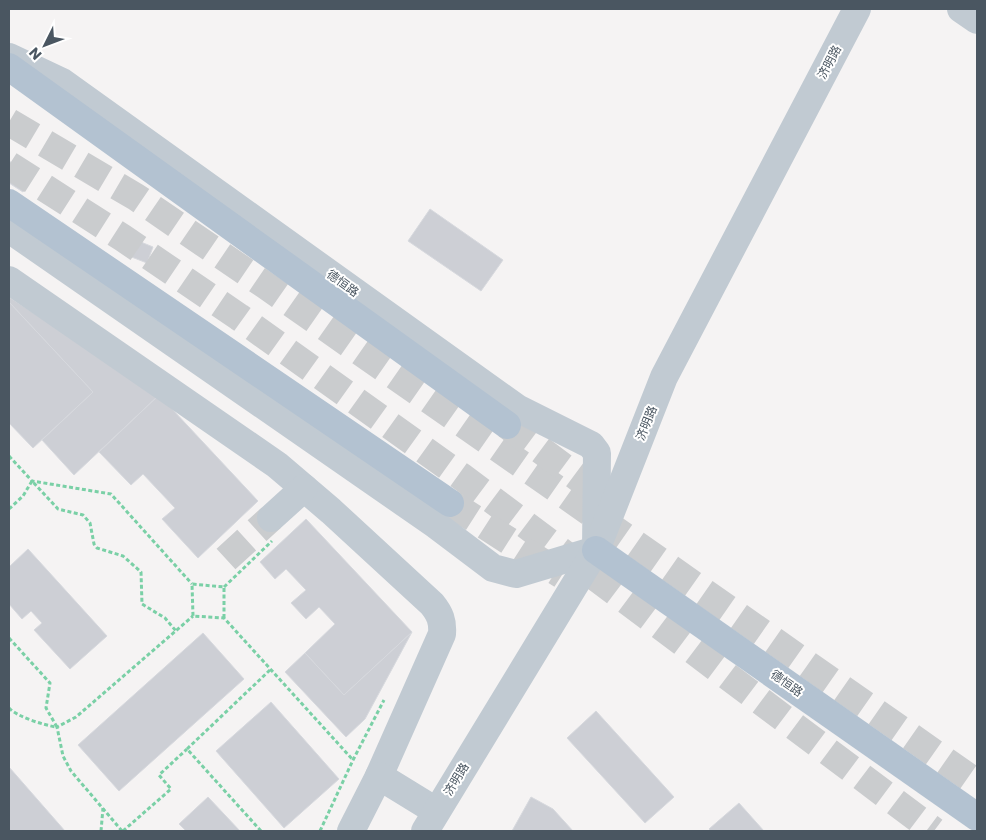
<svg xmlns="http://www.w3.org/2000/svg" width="986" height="840" font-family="Poppins,'Noto Sans SC',sans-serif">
  <rect width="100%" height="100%" fill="#f5f3f3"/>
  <g fill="#cdcfd5" stroke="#d7d9de">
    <polygon points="9,161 33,177 23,192 9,183"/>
    <polygon points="430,209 503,260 481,291 408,241"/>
    <polygon points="136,240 153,247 147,263 129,256"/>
    <polygon points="9,297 159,395 74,475 42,440 93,392 9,302"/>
    <polygon points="9,302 93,392 33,448 9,423"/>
    <polygon points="159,395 258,501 198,558 162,519 175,508 143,474 131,485 99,452"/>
    <polygon points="306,519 412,632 344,695 305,653 335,624 319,607 306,619 291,603 306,590 286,569 275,579 260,562"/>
    <polygon points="28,549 107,636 70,669 34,630 42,623 31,611 22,619 9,604 9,567"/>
    <polygon points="412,632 365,719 346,737 285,672 305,653 344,695"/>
    <polygon points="203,633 244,679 119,791 78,745"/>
    <polygon points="271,702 339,779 284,828 216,751"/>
    <polygon points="596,711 674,797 645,823 567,738"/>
    <polygon points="9,767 65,831 9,831"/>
    <polygon points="208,797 240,831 186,831 179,824"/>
    <polygon points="531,797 553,809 573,831 512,831"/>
    <polygon points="739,803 764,831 711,831 709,829"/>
  </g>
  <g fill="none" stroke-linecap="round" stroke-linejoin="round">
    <polyline stroke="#caccce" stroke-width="28" stroke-dasharray="28 14" stroke-linecap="butt" points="226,559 271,518"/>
    <g stroke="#caccce" stroke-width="28" stroke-dasharray="28 14" stroke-linecap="butt">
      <polyline points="9,122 136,197 265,285 977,783"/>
      <polyline points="9,165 123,238 239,317 462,477 934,831"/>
      <polyline points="507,425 612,503"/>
      <polyline points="450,503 562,575"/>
    </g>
    <g stroke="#7ad0a6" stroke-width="3" stroke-dasharray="4 2.5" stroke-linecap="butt">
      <polyline points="9,456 32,481 111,494 192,584"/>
      <polyline points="9,509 23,496 32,481 58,509 83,515 90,523 94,544 97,548 123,556 141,572 142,604 165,618 176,631"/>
      <polyline points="224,587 272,541"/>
      <polyline points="224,618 224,587 192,584 193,616 224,618 353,760"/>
      <polyline points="9,638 50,683 46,708 57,727"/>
      <path d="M9,708c8,9 35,17 47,19"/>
      <polyline points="101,831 103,808"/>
      <polyline points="122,831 71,771 63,756 57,727 76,717 193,616"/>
      <polyline points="123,831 171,789 159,775 187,749"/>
      <polyline points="261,831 187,749 270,670"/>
      <polyline points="320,831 353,760 384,700"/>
    </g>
    <g stroke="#c1cad2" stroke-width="28">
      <polyline points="961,9 977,20"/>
      <polyline points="9,57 62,82 517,408 591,445 597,453 596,550 516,574 493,568 436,525 9,229"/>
      <path d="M9,280l268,185 54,46 101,93c8,10 11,17 10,30l-63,142"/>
      <polyline points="271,518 304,488"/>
      <polyline points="351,831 379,776 436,811"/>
      <polyline points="425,831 596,550 664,377 857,9"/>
    </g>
    <g stroke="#b3c2d1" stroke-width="28">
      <polyline points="9,67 507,425"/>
      <polyline points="9,203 450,503"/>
      <polyline points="596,550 977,817"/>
    </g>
  </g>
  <g text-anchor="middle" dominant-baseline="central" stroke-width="4" stroke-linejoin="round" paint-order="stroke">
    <g font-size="12" fill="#4a5661" stroke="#fff">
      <text transform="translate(829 62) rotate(-62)">济明路</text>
      <text transform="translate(343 283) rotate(36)">德恒路</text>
      <text transform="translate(646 423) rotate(-68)">济明路</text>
      <text transform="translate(787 683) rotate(35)">德恒路</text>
      <text transform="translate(456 779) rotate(-59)">济明路</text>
    </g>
  </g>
  <rect width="986" height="840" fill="none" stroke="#4a5661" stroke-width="20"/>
  <g transform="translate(45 45) rotate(228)" stroke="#ffffff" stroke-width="4" paint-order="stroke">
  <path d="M0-4L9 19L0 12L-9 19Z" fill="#4a5661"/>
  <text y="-8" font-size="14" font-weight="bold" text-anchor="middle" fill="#4a5661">N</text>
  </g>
</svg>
